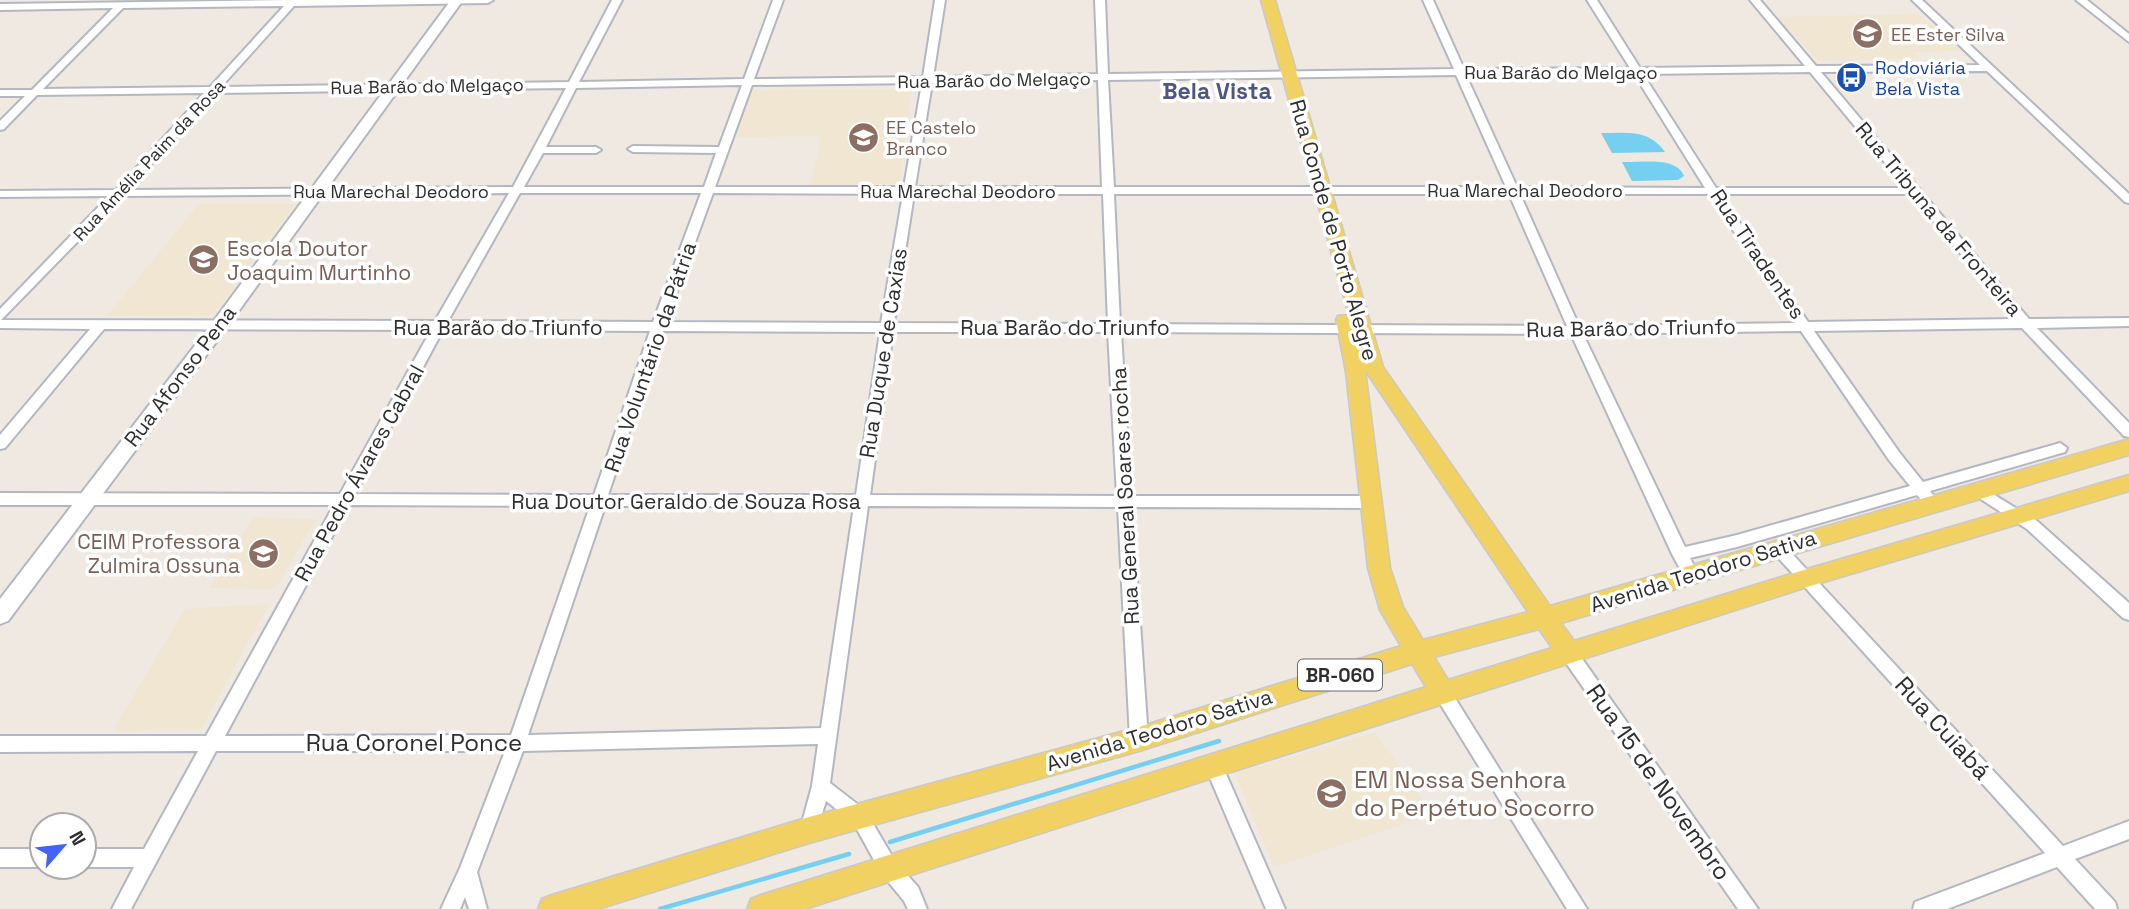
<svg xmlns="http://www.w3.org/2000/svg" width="2129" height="909" font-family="'Space Grotesk',sans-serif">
  <rect width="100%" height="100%" fill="#efe9e1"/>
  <g fill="#f0e6d1">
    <polygon points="1919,14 1960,51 1914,52 1920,58 1819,61 1778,17"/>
    <polygon points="912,89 899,184 811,185 821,136 736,137 750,90"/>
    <polygon points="199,204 295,204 213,315 107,316"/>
    <polygon points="253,518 316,519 275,589 209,588"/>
    <polygon points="269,604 201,729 113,731 185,609"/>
    <polygon points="1375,732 1433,814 1274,867 1235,773"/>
  </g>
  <g fill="#75cff0">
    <path d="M1601,133c26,0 48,-4 64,19l-53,1z"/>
    <path d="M1622,162c19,1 54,-6 62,14l-6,4 -46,1z"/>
  </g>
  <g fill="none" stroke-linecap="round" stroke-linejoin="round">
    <g stroke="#75cff0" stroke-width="4.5">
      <polyline points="890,842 1219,741"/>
      <polyline points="660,909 849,854"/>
    </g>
    <defs>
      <g id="street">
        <path d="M289,0h204l-5,3 -194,3 -73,81 348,-5 43,-82h10l-43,82 165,-3 29,-79h10l-29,79 169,-2 12,-77h10l-12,77 165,-3 -3,-74h10l3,74 346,-5 -31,-69h10l31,69 166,-1 -43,-68h10l43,68 165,-2 -55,-66h10l56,66 164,-1 -68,-65h10l207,194v9l-4,-1 -138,-131 -166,1 208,247 100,-1v8l-92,2 92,95v14l-5,-1 -102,-108 -208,3 85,121 24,30 137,-39 7,5 -2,4 -135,39 9,12 -2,4c-10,3 -14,-5 -20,-12l-180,52 -47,11 9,18 -3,4 -5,2 -5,-2 -14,-26 -101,-220 -450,-2 10,164h242l5,2 2,4 -2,4 -5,2 -241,-1 16,232 -3,5 -6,3 -6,-3 -3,-5 -12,-232 -250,-1 -38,277 35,27 30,51 23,26 9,22h-19l-4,-8 -23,-28 -28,-51 -27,-21 -11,35 -6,3 -6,-3 -3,-6 12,-44 6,-42 -295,7 -46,121 10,37h-18l-4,-12 -5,12h-19l19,-41 45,-117h-289l-85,158h-19l22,-42h-50v-18h60l54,-98 -198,1v-16h206l128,-231h-334v-12l340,1 91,-164 -327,-1 -99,119 -5,1v-14l90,-106 -90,-1v-19l109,-113 -109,1v-6l116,-1 88,-97 -167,2 -33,34 -4,1v-9l25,-25h-25v-6h32l81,-82 -113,2v-6zM284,6l-74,81 -167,2 80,-81zM1810,72l96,116h-190l-73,-114zM1634,74l71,114 -188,-1 -51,-112zM1456,75l50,112h-392l-6,-107zM1098,80l4,107h-187l17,-104zM922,83l-18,104h-189l37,-102zM742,85l-23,62 -86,-1 -5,3 5,3 83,1 -12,34h-180l19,-34h53l5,-3 -5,-3h-50l30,-59zM566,88l-53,99 -385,3 87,-97zM509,193l-74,128 -434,-1 121,-124zM520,193h181l-48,129 -205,-1zM713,193l190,1 -22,129 -215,-1zM914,194h189l5,130 -214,-1zM1114,194h395l58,132 -447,-2zM1520,194h189l86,129 -216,3zM1720,194h191l104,125 -207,3zM443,330l207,1 -56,164 -239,-1zM663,331l217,1 -24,163h-248zM1801,331l88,129 21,26 -173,49 -52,12 -102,-213zM893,332h215l9,164 -247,-1zM349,505l241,1 -79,229 -286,1zM605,506h249l-33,222 -293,7z"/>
        <polygon points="2076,0 2087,0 2129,34 2129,42"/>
        <polygon points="1978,485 2037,521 2129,603 2129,620 2123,618 2027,529 1973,494 1971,490 1973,486"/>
        <polygon points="1778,542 1783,544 2063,846 2129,821 2129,839 2075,859 2115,902 2117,909 2095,909 2057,867 1947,909 1913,909 1915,902 2045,853 1773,552 1770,548 1773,544"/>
        <polygon points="1570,648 1576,650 1758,909 1738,909 1564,660 1562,655 1564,650"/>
        <polygon points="1442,685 1448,687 1587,909 1567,909 1436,697 1434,692 1436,687"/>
        <polygon points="1213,756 1219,758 1285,909 1266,909 1204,764 1207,758"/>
        <rect x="0" y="849" width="42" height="18"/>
      </g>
      <polygon id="secondary" points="451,0 463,0 225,330 8,621 0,624 0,599 213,322"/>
      <path id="primary" d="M1261,0h14l108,367 167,239 579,-167v16l-568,168 13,18 233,-72 322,-94v16l-322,96 -1002,322h-58l4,-10 10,-4 665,-208 -14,-23 -273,87 -330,92 -211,66h-60l4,-10 10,-4 257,-78 330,-90 262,-81 -21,-36 -12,-42 -22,-196 -10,-52 2,-4 11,-1zM1365,370l2,3 161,239 -105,28 -20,-33 -13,-39zM1539,629l13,19 -104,32 -14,-23z"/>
    </defs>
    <use href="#street" stroke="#b4b7c1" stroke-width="4"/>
    <use href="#secondary" stroke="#b4b7c1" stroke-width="4"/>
    <use href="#primary" stroke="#c9c9c9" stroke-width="3"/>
    <use href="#street" fill="#fff" fill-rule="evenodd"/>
    <use href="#secondary" fill="#fff" fill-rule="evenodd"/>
    <use href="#primary" fill="#f2d163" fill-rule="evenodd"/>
  </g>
  <defs>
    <symbol id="school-disc" viewBox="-11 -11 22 22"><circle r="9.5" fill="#8d6e63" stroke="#fff"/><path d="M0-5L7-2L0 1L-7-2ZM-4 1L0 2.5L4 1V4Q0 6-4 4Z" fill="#fff"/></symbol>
    <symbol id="bus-disc" viewBox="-11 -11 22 22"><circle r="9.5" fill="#1a4fb4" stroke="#fff"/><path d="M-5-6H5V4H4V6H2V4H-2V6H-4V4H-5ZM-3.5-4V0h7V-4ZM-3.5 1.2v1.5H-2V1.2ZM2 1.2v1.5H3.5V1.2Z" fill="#fff"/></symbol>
  </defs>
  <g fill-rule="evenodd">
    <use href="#school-disc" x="1850" y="16" width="35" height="35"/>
    <use href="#bus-disc" x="1834" y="60" width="35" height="35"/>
    <use href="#school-disc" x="846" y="120" width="35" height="35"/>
    <use href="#school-disc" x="186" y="242" width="35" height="35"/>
    <use href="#school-disc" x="246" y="536" width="35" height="35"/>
    <use href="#school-disc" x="1314" y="776" width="35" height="35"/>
  </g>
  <g text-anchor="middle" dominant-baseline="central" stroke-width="7" stroke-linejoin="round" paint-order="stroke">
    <g font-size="18" fill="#785e54" stroke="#fff" text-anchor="start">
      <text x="1891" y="34">EE Ester Silva</text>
      <text x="886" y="127">EE Castelo<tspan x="886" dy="21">Branco</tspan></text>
    </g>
    <g font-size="18" fill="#164399" stroke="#fff" text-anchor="start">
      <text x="1875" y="67">Rodoviária<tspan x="1875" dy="21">Bela Vista</tspan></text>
    </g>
    <g font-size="18" fill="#2e2e2e" stroke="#fff">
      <text x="1561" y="72">Rua Barão do Melgaço</text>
      <text transform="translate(994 80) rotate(-1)">Rua Barão do Melgaço</text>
      <text transform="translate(427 86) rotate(-1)">Rua Barão do Melgaço</text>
      <text transform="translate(149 160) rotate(-47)">Rua Amélia Paim da Rosa</text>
      <text x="1525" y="190">Rua Marechal Deodoro</text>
      <text x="391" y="191">Rua Marechal Deodoro</text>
      <text x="958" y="191">Rua Marechal Deodoro</text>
    </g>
    <rect fill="#fff" stroke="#6d6d6d" stroke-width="2" x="1298" y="659.5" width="84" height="31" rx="5"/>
    <g font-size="19" font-weight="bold" fill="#2e2e2e">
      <text x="1340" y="675">BR-060</text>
    </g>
    <g font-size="21" fill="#2e2e2e" stroke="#fff">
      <text transform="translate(1939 219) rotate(50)">Rua Tribuna da Fronteira</text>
      <text transform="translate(1334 230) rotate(74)">Rua Conde de Porto Alegre</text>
      <text transform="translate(1758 254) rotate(56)">Rua Tiradentes</text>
      <text x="498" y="327">Rua Barão do Triunfo</text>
      <text x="1065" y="327">Rua Barão do Triunfo</text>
      <text transform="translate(1631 328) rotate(-1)">Rua Barão do Triunfo</text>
      <text transform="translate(883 353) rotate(-81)">Rua Duque de Caxias</text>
      <text transform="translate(650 357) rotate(-71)">Rua Voluntário da Pátria</text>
      <text transform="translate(180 376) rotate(-53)">Rua Afonso Pena</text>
      <text transform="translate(359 473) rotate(-61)">Rua Pedro Ávares Cabral</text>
      <text transform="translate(1125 496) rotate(-93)">Rua General Soares rocha</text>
      <text x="686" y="501">Rua Doutor Geraldo de Souza Rosa</text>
      <text transform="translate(1703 571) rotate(-17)">Avenida Teodoro Sativa</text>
      <text transform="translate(1159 730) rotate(-17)">Avenida Teodoro Sativa</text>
    </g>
    <g font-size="21" fill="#785e54" stroke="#fff" text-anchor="start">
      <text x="227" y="248">Escola Doutor<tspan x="227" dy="24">Joaquim Murtinho</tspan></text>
      <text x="240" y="541" text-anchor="end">CEIM Professora<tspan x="240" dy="24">Zulmira Ossuna</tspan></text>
    </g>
    <g font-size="23" font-weight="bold" fill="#4d5680" stroke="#fff">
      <text x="1217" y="91">Bela Vista</text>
    </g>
    <g font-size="24" fill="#2e2e2e" stroke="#fff">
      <text transform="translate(1943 728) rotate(48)">Rua Cuiabá</text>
      <text x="414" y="742">Rua Coronel Ponce</text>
      <text transform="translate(1659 782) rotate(55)">Rua 15 de Novembro</text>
    </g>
    <g font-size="24" fill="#785e54" stroke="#fff" text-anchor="start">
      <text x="1354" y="779">EM Nossa Senhora<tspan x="1354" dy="28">do Perpétuo Socorro</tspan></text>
    </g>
  </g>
  <g transform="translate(63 846) rotate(62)"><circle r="33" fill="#ffffff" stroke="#ababab" stroke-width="2"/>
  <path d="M0-5L12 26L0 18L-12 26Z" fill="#4264fb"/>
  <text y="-10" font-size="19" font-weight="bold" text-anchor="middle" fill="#2e2e2e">N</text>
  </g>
</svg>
